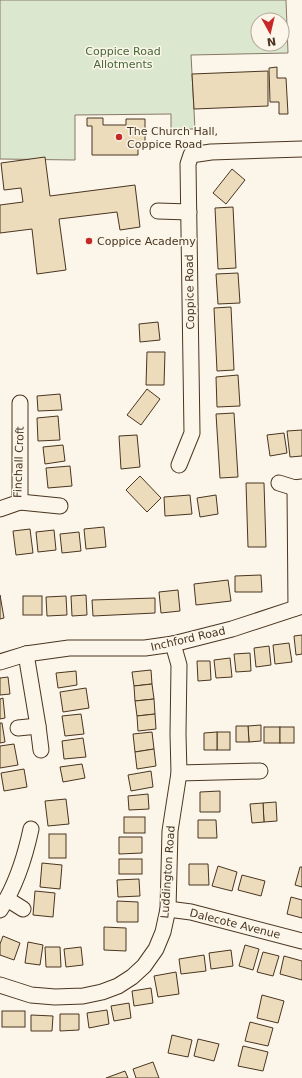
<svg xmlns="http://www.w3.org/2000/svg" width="302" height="1078" font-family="'DejaVu Sans',sans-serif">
  <rect width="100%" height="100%" fill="#fbf6e9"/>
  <path fill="#dce7d0" stroke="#887966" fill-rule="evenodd" d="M0,0h286l2,53 -97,2 4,74h-24v-15l-96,1v45l-75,-1zM258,20h24v24h-24z"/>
  <g fill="#ecdcbc" stroke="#4a3520">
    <polygon points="277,67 277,78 286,78 288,114 279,114 279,102 270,102 269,68"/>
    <polygon points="268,71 268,106 194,109 192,74"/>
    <polygon points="87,118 103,118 103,125 126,125 126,119 145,119 145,148 138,148 138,155 92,155 92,126 87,126"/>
    <polygon points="45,157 50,196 135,185 140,227 120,230 117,212 59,219 66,270 37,274 32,229 0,233 0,205 23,202 21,188 4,190 1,163"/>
    <polygon points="232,169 245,180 226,204 213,193"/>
    <polygon points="233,207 236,268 218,269 215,208"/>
    <polygon points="238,273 240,303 218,304 216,274"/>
    <polygon points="231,307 234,370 217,371 214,308"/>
    <polygon points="158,322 160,340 140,342 139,324"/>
    <polygon points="147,352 165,352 164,385 146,385"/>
    <polygon points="238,375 240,406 217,407 216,377"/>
    <polygon points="147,389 160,399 141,425 127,415"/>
    <polygon points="60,394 62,410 38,411 37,396"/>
    <polygon points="234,413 238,477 220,478 216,414"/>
    <polygon points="58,416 60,440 38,441 37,418"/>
    <polygon points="302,430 302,456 290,457 287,431"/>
    <polygon points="284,433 287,453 270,456 267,435"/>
    <polygon points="137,435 140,467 121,469 119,436"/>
    <polygon points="63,445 65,461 45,464 43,447"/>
    <polygon points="70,466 72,486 48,488 46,468"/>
    <polygon points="140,476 161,498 147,512 126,490"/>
    <polygon points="246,483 264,483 266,547 248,547"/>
    <polygon points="190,495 192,514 165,516 164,497"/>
    <polygon points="216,495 218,514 200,517 197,498"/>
    <polygon points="104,527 106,547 86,549 84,529"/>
    <polygon points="30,529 33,553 16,555 13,531"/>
    <polygon points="54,530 56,550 38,552 36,532"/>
    <polygon points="79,532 81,551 62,553 60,534"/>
    <polygon points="261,575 262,592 235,592 235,576"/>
    <polygon points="228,580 231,601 196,605 194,584"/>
    <polygon points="178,590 180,611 161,613 159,592"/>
    <polygon points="0,595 4,618 0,619"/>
    <polygon points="86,595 87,615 72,616 71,596"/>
    <rect x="23" y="596" width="19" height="19"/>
    <polygon points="66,596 67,615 47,616 46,597"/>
    <polygon points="155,598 155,613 93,616 92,600"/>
    <polygon points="302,635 302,654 296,655 294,636"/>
    <polygon points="289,643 292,662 275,664 273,645"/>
    <polygon points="269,646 271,665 256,667 254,648"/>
    <polygon points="250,653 251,671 236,672 234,654"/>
    <polygon points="230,658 232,677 216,678 214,660"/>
    <polygon points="197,661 210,661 211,680 198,681"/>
    <polygon points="151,670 152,684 134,686 132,672"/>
    <polygon points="76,671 77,685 58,688 56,673"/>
    <polygon points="8,677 10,694 0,695 0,678"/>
    <polygon points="152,684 154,699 135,701 134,686"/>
    <polygon points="86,688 89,708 63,712 60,692"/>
    <polygon points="3,698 5,718 0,719 0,699"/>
    <polygon points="154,699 155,714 137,716 135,701"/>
    <polygon points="81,714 84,734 65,736 62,716"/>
    <polygon points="155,714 156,729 138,731 137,716"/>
    <polygon points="0,723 2,723 5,742 0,743"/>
    <polygon points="261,725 261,741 249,742 248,726"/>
    <polygon points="236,726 248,726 249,742 236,742"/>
    <rect x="264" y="727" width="16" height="16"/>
    <rect x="280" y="727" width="14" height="16"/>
    <polygon points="152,732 154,749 135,752 133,734"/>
    <rect x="217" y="732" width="13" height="18"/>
    <polygon points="217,732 217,750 204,750 204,733"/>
    <polygon points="83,738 86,757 64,759 62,741"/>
    <polygon points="14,744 18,765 0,768 0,746"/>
    <polygon points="154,749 156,766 137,769 135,752"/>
    <polygon points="82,764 85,778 63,782 60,767"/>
    <polygon points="24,769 27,787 4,791 1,773"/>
    <polygon points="151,771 153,787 131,791 128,775"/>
    <polygon points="220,791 220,812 200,812 200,792"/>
    <polygon points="148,794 149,809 129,810 128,796"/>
    <polygon points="66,799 69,824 48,826 45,801"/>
    <polygon points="276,802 277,821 264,822 263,803"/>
    <polygon points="263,803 264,822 252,823 250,804"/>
    <rect x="124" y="817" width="21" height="16"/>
    <polygon points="198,820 216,820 217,838 198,838"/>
    <rect x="49" y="834" width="17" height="24"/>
    <polygon points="119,837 142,837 142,853 119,854"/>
    <rect x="119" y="859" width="23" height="15"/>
    <polygon points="42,863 62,865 60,889 40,887"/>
    <polygon points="189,864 208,864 209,885 189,885"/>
    <polygon points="218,866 237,872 232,891 212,886"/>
    <polygon points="300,867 302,867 302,887 295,885"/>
    <polygon points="242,875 265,881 261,896 238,890"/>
    <polygon points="139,879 140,896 118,897 117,880"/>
    <polygon points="35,891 55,893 53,917 33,915"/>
    <polygon points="291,897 302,900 302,918 287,914"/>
    <polygon points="117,901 138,902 138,922 117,922"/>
    <polygon points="104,927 126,928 126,951 104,950"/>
    <polygon points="3,936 20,943 14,960 0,955 0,944"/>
    <polygon points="28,942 43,945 40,965 25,963"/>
    <polygon points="245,945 259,949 253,970 239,966"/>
    <polygon points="45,947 60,947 61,967 46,967"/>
    <polygon points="81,947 83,965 66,967 64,949"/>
    <polygon points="231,950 233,966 211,969 209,953"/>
    <polygon points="263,952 279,956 273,976 257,972"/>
    <polygon points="204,955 206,971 181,974 179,959"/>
    <polygon points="284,956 302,961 302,980 280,974"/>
    <polygon points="176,972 179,994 158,997 154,976"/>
    <polygon points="151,988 153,1003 134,1006 132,991"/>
    <polygon points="262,995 284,1001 278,1023 257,1018"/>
    <polygon points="129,1003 131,1018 114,1021 111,1006"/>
    <polygon points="107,1010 109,1024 89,1028 87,1013"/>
    <rect x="2" y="1011" width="23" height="16"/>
    <polygon points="60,1014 79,1014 79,1030 60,1031"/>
    <polygon points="31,1015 53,1016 52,1031 31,1031"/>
    <polygon points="250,1022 273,1028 268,1046 245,1041"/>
    <polygon points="172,1035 192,1040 188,1057 168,1053"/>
    <polygon points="198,1039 219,1044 214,1061 194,1056"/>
    <polygon points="243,1046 268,1052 263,1071 238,1066"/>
    <polygon points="153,1062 159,1078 136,1078 133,1069"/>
    <polygon points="125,1071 128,1078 106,1078"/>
  </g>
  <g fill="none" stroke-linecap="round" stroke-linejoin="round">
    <defs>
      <g id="minor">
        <polyline points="158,211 189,212"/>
        <polyline points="179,465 192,433 188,164 191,155 211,152 302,149"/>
        <polyline points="279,483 295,488 302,487"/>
        <polyline points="295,488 296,608"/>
        <polyline points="20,502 60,506"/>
        <polyline points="0,509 20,502 20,403"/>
        <polyline points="26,654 38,726 41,750"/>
        <polyline points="0,662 26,654 69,648 145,648 173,644 232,629 302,606"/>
        <polyline points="18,728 38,726"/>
        <polyline points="179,773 260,771"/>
        <polyline points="7,899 23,909"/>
        <polyline points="168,909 191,912 302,941"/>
        <path d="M0,910c16,-24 25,-53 31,-81"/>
        <polyline points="0,985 31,995 55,997 83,996 102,992 118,986 132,977 144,966 156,949 163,932 168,909 170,831 179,773 178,734 179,665 173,644"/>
      </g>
    </defs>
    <use href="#minor" stroke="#4a3520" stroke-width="17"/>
    <use href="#minor" stroke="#fbf6e9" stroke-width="15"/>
  </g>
  <g fill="#c62828" stroke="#fbf6e9" stroke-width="1.5">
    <circle cx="119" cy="137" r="4"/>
    <circle cx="89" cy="241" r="4"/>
  </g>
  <g text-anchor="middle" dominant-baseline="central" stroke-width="3" stroke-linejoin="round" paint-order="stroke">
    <g font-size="11" fill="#436837" stroke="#fbf6e9">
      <text x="123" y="51">Coppice Road<tspan x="123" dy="13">Allotments</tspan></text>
    </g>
    <g font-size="11" fill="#4a3520" stroke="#fbf6e9" text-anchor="start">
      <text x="127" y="131">The Church Hall,<tspan x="127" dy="13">Coppice Road</tspan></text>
      <text x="97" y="241">Coppice Academy</text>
    </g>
    <g font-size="11" fill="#4a3520" stroke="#fbf6e9">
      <text transform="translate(190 292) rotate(-91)">Coppice Road</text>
      <text transform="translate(19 462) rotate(-88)">Finchall Croft</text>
      <text transform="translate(188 639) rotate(-13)">Inchford Road</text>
      <text transform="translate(168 872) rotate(-86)">Luddington Road</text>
      <text transform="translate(235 924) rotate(14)">Dalecote Avenue</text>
    </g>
  </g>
  <g transform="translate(270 32) rotate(172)"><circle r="19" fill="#fbf6e9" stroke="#b4a999"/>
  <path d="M0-3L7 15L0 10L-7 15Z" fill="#c62828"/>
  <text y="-6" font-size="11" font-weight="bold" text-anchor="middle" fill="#4a3520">N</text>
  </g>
</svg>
